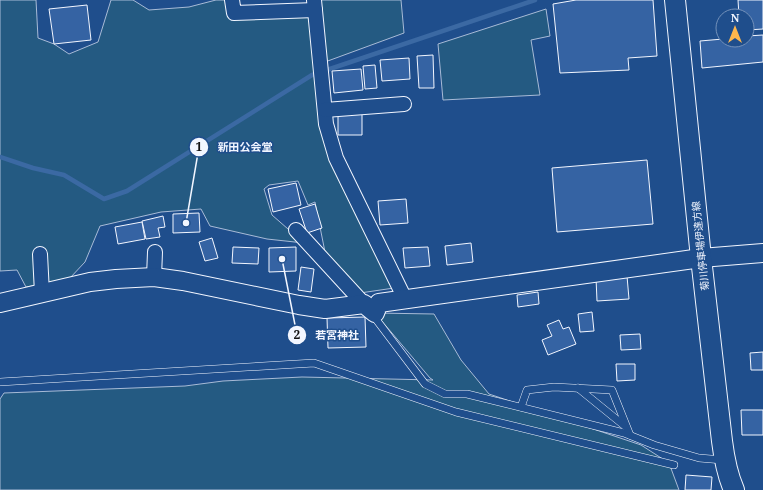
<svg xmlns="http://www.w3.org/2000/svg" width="763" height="490" font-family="'Noto Serif','Noto Sans JP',serif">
  <rect width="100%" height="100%" fill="#1f4e8c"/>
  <g fill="#245a82" stroke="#a8bbd7">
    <polygon points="0,0 36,0 38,38 54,44 69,54 98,42 111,0 133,0 149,10 189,7 216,0 232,0 233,14 313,10 326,124 394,288 360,293 326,257 315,202 308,205 298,181 269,185 264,189 272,215 304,243 267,239 210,226 201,209 161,212 100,226 85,262 69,279 26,287 17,270 0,271"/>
    <polygon points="320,0 401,0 404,33 325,62"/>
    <polygon points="546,9 550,36 531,40 540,95 443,100 438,44"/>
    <polygon points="375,313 434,314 461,360 489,394 641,445 669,463 679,490 0,490 0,399 4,393 185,386 223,381 302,377 433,380 430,378"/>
  </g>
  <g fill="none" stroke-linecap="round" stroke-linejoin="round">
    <polyline stroke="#3b69a3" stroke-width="4.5" points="0,157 33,168 64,175 104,199 127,191 312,75 535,0"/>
  </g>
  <g fill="#3563a3" stroke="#f2f6ff">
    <polygon points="576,0 653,0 657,56 628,58 629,70 560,73 553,4"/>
    <polygon points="738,0 763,0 763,29 747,30 747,16 739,16"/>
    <polygon points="87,5 91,40 54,44 49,9"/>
    <polygon points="763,35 763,62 702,68 700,41 723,39 723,40 747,40 747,36"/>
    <polygon points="433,55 434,88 419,88 417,56"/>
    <polygon points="409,58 410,79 382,81 380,60"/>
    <polygon points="375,65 377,88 365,89 363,66"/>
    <polygon points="361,69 363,90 334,93 332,71"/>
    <polygon points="362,113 362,135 338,135 338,114"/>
    <polygon points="647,160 653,224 557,232 552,168"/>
    <polygon points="296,183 301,205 273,212 268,189"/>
    <polygon points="406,199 408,223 380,225 378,201"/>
    <polygon points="315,204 322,228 307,233 299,209"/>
    <polygon points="199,213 200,232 173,233 173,214"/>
    <polygon points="163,216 165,227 158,228 160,237 146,239 142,221"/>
    <polygon points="142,222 145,239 118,244 115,227"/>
    <polygon points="212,238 218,258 205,261 199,242"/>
    <polygon points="471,243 473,262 447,265 445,246"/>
    <polygon points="233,247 259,248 258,264 232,263"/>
    <polygon points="296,247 296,271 269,272 269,248"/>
    <polygon points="428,247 430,266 405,268 403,248"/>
    <polygon points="301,267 314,269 311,292 298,290"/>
    <polygon points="627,276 629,299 597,301 596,278"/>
    <polygon points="538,292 539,304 518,307 517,295"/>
    <polygon points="592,312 594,331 580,332 578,314"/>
    <polygon points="365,317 366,347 328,348 327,318"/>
    <polygon points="559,320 563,329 569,327 576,344 548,355 542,340 552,336 547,325"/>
    <polygon points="640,334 641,349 621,350 620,335"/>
    <polygon points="763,352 763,370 751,370 750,353"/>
    <polygon points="616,364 635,364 635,380 617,381"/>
    <polygon points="741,410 763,410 763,435 742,435"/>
    <polygon points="686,475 712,477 711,490 685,490"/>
  </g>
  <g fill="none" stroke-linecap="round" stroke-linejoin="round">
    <defs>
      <g id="service">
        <polyline points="372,314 425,384 445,394 467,394 624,433 654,445 699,458 723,460"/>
        <polyline points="0,382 314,363 456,412 674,465"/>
        <polyline points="578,388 626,427"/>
        <polyline points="521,407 527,390 554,387 612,390 630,435"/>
      </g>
      <g id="minor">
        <polyline points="232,0 234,13 315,10"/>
        <polyline points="314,0 326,124 336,158 405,299"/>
        <polyline points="325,110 404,104"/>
        <polyline points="296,230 364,304"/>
        <polyline points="40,254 42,293"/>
        <polyline points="154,277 155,252"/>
      </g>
      <polyline id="tertiary" points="0,303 90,282 116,279 154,277 183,281 299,305 325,309 364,304 375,313 379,303 701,258 763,253"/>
      <path id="secondary" d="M675,0l26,258 21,183c2,16 5,33 12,49"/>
    </defs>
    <use href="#service" stroke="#f2f6ff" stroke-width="8"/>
    <use href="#minor" stroke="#f2f6ff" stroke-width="16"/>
    <use href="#tertiary" stroke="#f2f6ff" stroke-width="20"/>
    <use href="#secondary" stroke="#f2f6ff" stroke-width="22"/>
    <use href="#service" stroke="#1f4e8c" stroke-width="7"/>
    <use href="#minor" stroke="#1f4e8c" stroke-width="14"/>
    <use href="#tertiary" stroke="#1f4e8c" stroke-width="18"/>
    <use href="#secondary" stroke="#1f4e8c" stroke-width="20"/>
  </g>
  <g text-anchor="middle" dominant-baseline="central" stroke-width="3" stroke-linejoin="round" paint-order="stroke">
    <g font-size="10" fill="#f2f6ff" stroke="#1f4e8c">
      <text transform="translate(700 246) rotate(-96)">菊川停車場伊達方線</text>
    </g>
  </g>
  <path fill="none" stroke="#f2f6ff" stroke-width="1.5" d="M186 223L199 147M282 259L297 335"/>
  <g fill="#f2f6ff" stroke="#1f4e8c" stroke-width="1.5">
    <circle cx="186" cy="223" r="4"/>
    <circle cx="282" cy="259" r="4"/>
    <circle cx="199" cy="147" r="10"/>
    <circle cx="297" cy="335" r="10"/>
  </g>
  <g font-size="12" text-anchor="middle" font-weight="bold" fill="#111">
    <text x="199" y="151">1</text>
    <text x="297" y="339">2</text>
  </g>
  <g font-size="11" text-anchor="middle" font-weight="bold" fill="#f2f6ff" stroke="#1f4e8c" stroke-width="3" stroke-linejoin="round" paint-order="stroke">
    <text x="245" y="151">新田公会堂</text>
    <text x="337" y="339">若宮神社</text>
  </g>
  <g transform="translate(735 28)"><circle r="19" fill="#1f4e8c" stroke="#7391ba"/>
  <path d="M0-3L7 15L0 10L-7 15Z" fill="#ffb74d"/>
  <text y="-6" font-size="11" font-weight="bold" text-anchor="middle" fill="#f2f6ff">N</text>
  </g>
</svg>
